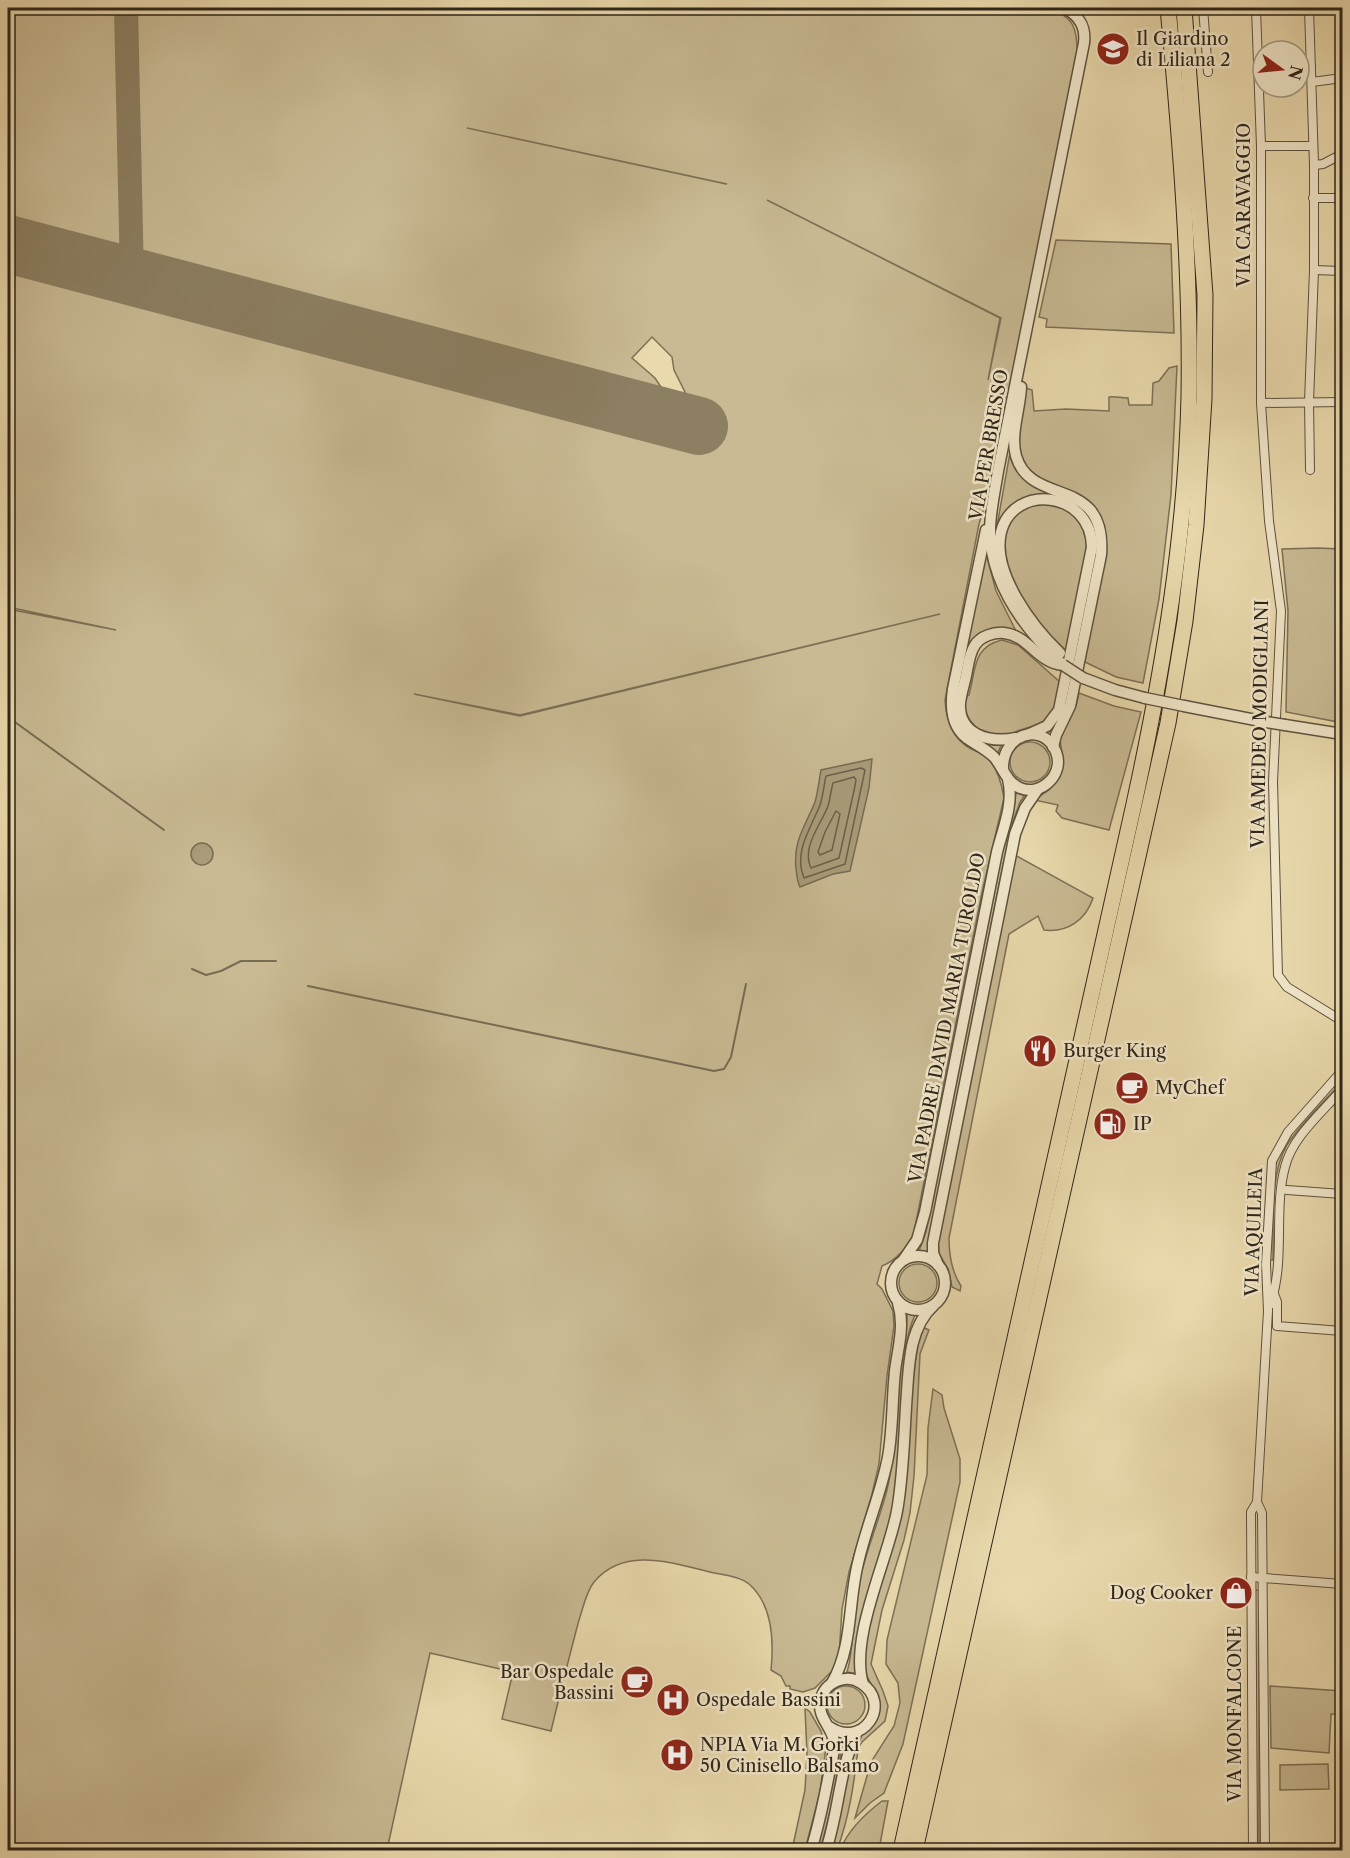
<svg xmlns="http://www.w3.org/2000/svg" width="1350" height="1858" font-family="'Libre Caslon Text',serif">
  <rect width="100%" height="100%" fill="#e9d9ac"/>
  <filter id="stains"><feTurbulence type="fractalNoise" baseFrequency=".00333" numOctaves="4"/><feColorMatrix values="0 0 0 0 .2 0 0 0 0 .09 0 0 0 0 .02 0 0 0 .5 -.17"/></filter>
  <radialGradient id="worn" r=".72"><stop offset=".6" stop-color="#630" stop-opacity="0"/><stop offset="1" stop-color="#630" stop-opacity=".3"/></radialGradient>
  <g fill="#c9ba93" stroke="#7c7056" stroke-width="1.5" fill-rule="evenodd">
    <polygon points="8,8 120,8 123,28 128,210 124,211 124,253 8,222"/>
    <path d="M131,8h912c33,6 35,23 34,51l-90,440 -8,25 -34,176c1,19 8,39 26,49 7,3 15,6 20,13 7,9 11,24 13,36l-21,90 -69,344c-4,14 -19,29 -32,34l-5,18 5,5 11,22 1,15 -7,50 -8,88 -7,30 -23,78 -7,37 -3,47 -6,14 -18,18 -12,4 -13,-3v-3h-4l-5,-10 -10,-6c3,-29 2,-65 -22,-86 -10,-8 -27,-9 -39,-12 -38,-9 -86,-26 -116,10 -8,10 -11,26 -15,38 -10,37 -19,74 -28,111l-49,-12 11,-47 -83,-19 -43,197h-379v-1241l108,21 -108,-23v-342l686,180 10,-39 -14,-4 -16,-32 -2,-13 -20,-20 -20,21 23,20 12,18 -528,-138zM467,128l259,56h1zM767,200l234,118 -13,62 12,-62zM940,614l-420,102 -106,-22 106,21z"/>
    <polygon points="1056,240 1171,244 1174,333 1046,327 1047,319 1039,317"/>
    <path d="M1177,366l-6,129 -12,104 -16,84 -27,-6 -31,-15 12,-148 -69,-44 -8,-14 -3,-20 9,-48 6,2 2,21 32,-2 43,2v-14c5,-1 12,1 19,1l1,7h23l1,-22 6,-2 10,-13z"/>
    <polygon points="1011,447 1014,458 1063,496 1086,510 1097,531 1053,738 1043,732 1054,723 1094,533 1050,495 1001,520 997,526"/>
    <path d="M1037,503l23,2 21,15 8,22 -23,110c-9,-6 -19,-14 -25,-22 -19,-26 -50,-76 -31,-108 6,-10 17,-14 27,-19z"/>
    <polygon points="1318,548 1342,549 1342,696 1338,722 1286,712 1288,611 1282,549"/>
    <path d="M985,549l11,42 20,40c-14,-4 -27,-5 -39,5 -11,9 -14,25 -17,38 -7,35 -4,69 42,69l-5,12 -6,-6 -19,-11 -8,-7 -10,-19 2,-30z"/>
    <path d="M1002,640l16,5 42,37c-1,7 -1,16 -3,23 -6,17 -22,21 -37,25 -6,2 -12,6 -18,6 -21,2 -40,-17 -37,-38l4,-3c7,-25 3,-48 33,-55z"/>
    <polygon points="1079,693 1114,706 1141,712 1109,830 1062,818 1056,811 1058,805 1034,800 1049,790 1060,777 1063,761 1060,739 1074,706 1076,706"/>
    <circle cx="1030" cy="762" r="20"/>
    <polygon points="1016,793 1025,795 1020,802 1013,821 1000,880 931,1229 928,1252 919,1251 926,1232 1004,840 1014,807"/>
    <path d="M1015,855l78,43c-7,22 -26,35 -49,32l-6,-14 -29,18 -60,304c0,17 2,33 12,48l-1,5 -8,-4 -4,-18 -9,-16 -1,-11z"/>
    <path d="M1342,1077v5c-18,20 -40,40 -55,63 -18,30 -13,81 -14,115h-4c2,-29 -1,-74 8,-101 12,-32 43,-57 65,-82z"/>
    <circle cx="918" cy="1283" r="19"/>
    <path d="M907,1313l8,2c-12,26 -11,57 -13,85 -2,41 -3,83 -12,123 -7,30 -45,127 -33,151l-10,-2c8,-26 4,-54 10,-81 7,-35 21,-67 30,-101 8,-34 8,-70 11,-105 2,-24 9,-48 9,-72z"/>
    <path d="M922,1327l7,3 -9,24 -6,122 -4,37 -6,27 -22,70 -11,54 12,27 5,15 -3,15 -23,21 -4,7c-4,35 -9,69 -21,101h-6l20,-97 27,-54c-3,-12 -13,-21 -14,-33 -1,-11 2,-22 4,-32 8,-49 31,-94 37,-142 7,-56 3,-110 17,-165z"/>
    <polygon points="933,1389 942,1395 944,1408 960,1459 960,1482 903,1744 884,1793 870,1803 855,1818 871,1762 894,1726 900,1703 898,1683 886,1664 887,1640 927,1475 928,1428"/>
    <polygon points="1255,1590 1259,1590 1259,1850 1256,1850"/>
    <circle cx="846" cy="1705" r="19"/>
    <polygon points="1270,1686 1342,1691 1342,1714 1331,1714 1329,1753 1271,1748"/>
    <polygon points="805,1708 810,1712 821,1731 826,1747 820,1792 805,1850 792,1850 805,1790 807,1754"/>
    <path d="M837,1736l9,2c-8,17 -8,37 -12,56 -4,19 -9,38 -14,56h-4l17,-72z"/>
    <polygon points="1328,1764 1329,1789 1280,1790 1280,1765"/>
    <path d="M882,1801h6l-9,49h-39c8,-19 26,-37 42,-49z"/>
  </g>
  <g fill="#a99c7a" stroke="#786c53" stroke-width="1.5">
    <path d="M872,759l-3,29 -19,83 -17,3 -33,13c-3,-6 -3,-11 -4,-18 -3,-29 9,-42 19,-67 3,-10 4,-22 6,-32z"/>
    <circle cx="202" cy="854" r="11"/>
  </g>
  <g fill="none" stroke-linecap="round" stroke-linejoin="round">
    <g stroke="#6c604a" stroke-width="1.5">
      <path d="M861,768l4,2 -20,94 -41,14c-11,-26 7,-50 16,-73 3,-9 4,-20 6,-29z"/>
      <path d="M854,777l2,3 -1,6 -16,72 -28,10c-10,-21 10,-43 17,-62 2,-7 3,-16 5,-23z"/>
      <polygon points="836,811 840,814 832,850 820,855 818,852 825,832"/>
    </g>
    <g stroke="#786c53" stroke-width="2">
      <polyline points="8,717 164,830"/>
      <polyline points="192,969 206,975 221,971 241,961 276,961"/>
      <polyline points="308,986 714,1071 724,1069 731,1057 746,984"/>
    </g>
    <polyline stroke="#8c7f62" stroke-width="24" points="126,8 132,277"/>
    <polyline stroke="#8c7f62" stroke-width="58" points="8,244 699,426"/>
    <defs>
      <g id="minor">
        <polyline points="1203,8 1208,72"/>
        <polyline points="1256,8 1261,146 1261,403 1269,521 1281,611 1273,782 1278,975 1287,987 1342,1021"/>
        <polyline points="1309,8 1314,165 1314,270 1309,402 1310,470"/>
        <polyline points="1299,68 1311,67"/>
        <polyline points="1312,82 1342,78"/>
        <polyline points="1261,146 1313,146"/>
        <polyline points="1314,165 1323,164 1342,154"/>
        <polyline points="1313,198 1342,198"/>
        <polyline points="1314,270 1342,271"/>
        <polyline points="1261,403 1342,402"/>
        <polyline points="1287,1190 1342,1194"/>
        <polyline points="1274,1294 1277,1302 1277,1326 1342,1331"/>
        <path d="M1270,1305c16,-45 3,-94 15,-138 7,-30 38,-55 57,-78"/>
        <polyline points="1257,1502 1262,1513 1265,1850"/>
        <polyline points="1251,1577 1342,1584"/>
        <polyline points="1253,1850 1251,1512 1257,1502 1268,1311 1266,1264 1272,1161 1288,1132 1342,1071"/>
      </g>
      <g id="tertiary">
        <path d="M1021,387c-1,23 -11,47 -5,69 15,52 91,18 85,99l-31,151 -14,29 -3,12"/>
        <path d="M986,530l-33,159c-3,20 -1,41 18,52 8,5 16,9 23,16 9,10 12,25 26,31 21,9 45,-14 36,-36 -12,-31 -54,-19 -53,17"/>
        <path d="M1063,665c-38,-35 -72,-80 -73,-134 0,-20 5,-40 8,-60l86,-428c2,-17 -5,-27 -19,-35"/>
        <polyline points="1083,678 1115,690 1145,698"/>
        <polyline points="1184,706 1266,722"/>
        <polyline points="1285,725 1342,734"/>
        <path d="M1027,735l20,-9 12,-16 33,-163c-1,-57 -79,-64 -91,-15 -10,41 32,95 59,121"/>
        <path d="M1016,738c-25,5 -58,-2 -56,-35 1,-9 4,-18 6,-27 2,-10 3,-22 9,-31 6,-9 19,-13 29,-12 24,2 33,29 58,32"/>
        <circle cx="918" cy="1283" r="27"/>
        <path d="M904,1259l13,-19 8,-28 72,-360c6,-24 17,-48 11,-73"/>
        <polyline points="938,1265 933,1253 933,1243 1015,834 1025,808 1038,789"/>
        <path d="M832,1683c21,-36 16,-80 26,-120 8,-36 23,-69 30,-106 5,-28 4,-58 7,-86 3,-24 10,-45 3,-68"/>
        <path d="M863,1684c-14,-46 25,-125 34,-173 7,-39 7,-80 10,-119 2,-29 3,-65 26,-86"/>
        <path d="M811,1850c8,-25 13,-50 18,-76 2,-10 6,-22 5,-32 -2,-16 -18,-25 -13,-43 4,-17 25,-26 40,-16 32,20 2,68 -33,43"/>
        <path d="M826,1850c13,-38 13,-81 31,-118"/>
      </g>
      <g id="motorway">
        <path d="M901,1850l233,-1046c29,-134 52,-270 55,-408 2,-130 -9,-259 -21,-388"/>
        <polyline points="915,1850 1168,723 1185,621 1196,525 1204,399 1205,295 1184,8"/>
      </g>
    </defs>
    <use href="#minor" stroke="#5d523e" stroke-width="10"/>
    <use href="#tertiary" stroke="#5d523e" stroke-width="13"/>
    <use href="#motorway" stroke="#2e2519" stroke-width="17"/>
    <use href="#minor" stroke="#f1e6c9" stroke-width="8"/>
    <use href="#tertiary" stroke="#f1e6c9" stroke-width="10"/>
    <use href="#motorway" stroke="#e9d9ac" stroke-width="15"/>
    <defs>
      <g id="tertiary-bridge">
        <polyline points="1063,665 1083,678"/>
        <polyline points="1145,698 1184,706"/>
        <polyline points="1266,722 1285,725"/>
      </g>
    </defs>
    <use href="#tertiary-bridge" stroke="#5d523e" stroke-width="13" stroke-linecap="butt"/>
    <use href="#tertiary-bridge" stroke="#f1e6c9" stroke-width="10"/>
  </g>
  <defs>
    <symbol id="school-disc" viewBox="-11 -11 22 22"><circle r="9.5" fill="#8f2418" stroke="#f1e6c9"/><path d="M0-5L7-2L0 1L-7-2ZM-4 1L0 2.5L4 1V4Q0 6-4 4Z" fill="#fff"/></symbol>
    <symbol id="restaurant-disc" viewBox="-11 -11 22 22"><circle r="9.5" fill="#8f2418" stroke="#f1e6c9"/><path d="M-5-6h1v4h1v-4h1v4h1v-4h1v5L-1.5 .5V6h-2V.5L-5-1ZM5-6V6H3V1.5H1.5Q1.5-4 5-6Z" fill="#fff"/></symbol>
    <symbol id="cafe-disc" viewBox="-11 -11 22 22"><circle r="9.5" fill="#8f2418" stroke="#f1e6c9"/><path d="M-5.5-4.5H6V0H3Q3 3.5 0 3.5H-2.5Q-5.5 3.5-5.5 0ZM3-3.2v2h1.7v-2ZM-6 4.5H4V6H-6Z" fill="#fff"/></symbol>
    <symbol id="fuel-disc" viewBox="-11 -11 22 22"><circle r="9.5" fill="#8f2418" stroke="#f1e6c9"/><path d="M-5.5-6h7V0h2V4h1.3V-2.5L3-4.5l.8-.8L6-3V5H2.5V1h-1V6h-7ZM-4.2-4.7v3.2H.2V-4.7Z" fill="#fff"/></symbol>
    <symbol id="shop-disc" viewBox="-11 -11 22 22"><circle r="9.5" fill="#8f2418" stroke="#f1e6c9"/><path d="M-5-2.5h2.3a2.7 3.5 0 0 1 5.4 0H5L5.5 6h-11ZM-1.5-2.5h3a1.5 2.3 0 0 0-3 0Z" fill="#fff"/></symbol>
    <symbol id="hospital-disc" viewBox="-11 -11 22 22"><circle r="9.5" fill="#8f2418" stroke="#f1e6c9"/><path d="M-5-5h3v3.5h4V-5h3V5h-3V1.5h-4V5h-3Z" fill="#fff"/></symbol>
  </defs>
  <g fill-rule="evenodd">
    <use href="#school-disc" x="1094" y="30" width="38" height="38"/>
    <use href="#restaurant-disc" x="1021" y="1032" width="38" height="38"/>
    <use href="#cafe-disc" x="1113" y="1069" width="38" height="38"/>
    <use href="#fuel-disc" x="1091" y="1105" width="38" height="38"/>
    <use href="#shop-disc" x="1217" y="1574" width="38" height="38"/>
    <use href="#cafe-disc" x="618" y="1663" width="38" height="38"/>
    <use href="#hospital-disc" x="654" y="1681" width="38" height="38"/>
    <use href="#hospital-disc" x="658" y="1736" width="38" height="38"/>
  </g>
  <g text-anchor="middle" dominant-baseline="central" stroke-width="5" stroke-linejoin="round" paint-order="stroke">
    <g font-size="18" fill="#2e2519" stroke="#f1e6c9" text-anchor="start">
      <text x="1136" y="39">Il Giardino<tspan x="1136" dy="21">di Liliana 2</tspan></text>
      <text x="1063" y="1051">Burger King</text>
      <text x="1155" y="1088">MyChef</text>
      <text x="1133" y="1124">IP</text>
      <text x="1213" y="1593" text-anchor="end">Dog Cooker</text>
      <text x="614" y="1672" text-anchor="end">Bar Ospedale<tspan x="614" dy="21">Bassini</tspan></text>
      <text x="696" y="1700">Ospedale Bassini</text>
      <text x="700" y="1745">NPIA Via M. Gorki<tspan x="700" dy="21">50 Cinisello Balsamo</tspan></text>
    </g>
    <g font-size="18" fill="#2e2519" stroke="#f1e6c9">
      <text transform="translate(1244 205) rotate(-90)">VIA CARAVAGGIO</text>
      <text transform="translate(989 445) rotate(-80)">VIA PER BRESSO</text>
      <text transform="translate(1260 724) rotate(-89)">VIA AMEDEO MODIGLIANI</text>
      <text transform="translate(947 1018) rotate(-79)">VIA PADRE DAVID MARIA TUROLDO</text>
      <text transform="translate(1254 1232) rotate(-88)">VIA AQUILEIA</text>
      <text transform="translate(1235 1714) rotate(-90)">VIA MONFALCONE</text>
    </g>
  </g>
  <rect width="1350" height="1858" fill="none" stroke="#e9d9ac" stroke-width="30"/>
  <rect x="9" y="9" width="1332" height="1840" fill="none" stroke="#2e2519" stroke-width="3"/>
  <rect x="15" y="15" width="1320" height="1828" fill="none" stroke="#2e2519" stroke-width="1.5"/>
  <g transform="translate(1281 69) rotate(105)"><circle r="28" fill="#f1e6c9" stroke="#a39983" stroke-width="1.5"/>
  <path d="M0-4.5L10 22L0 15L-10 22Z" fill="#8f2418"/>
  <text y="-9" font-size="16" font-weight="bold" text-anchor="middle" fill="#2e2519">N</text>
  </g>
  <rect width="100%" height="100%" filter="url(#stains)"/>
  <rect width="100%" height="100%" fill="url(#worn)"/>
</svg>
